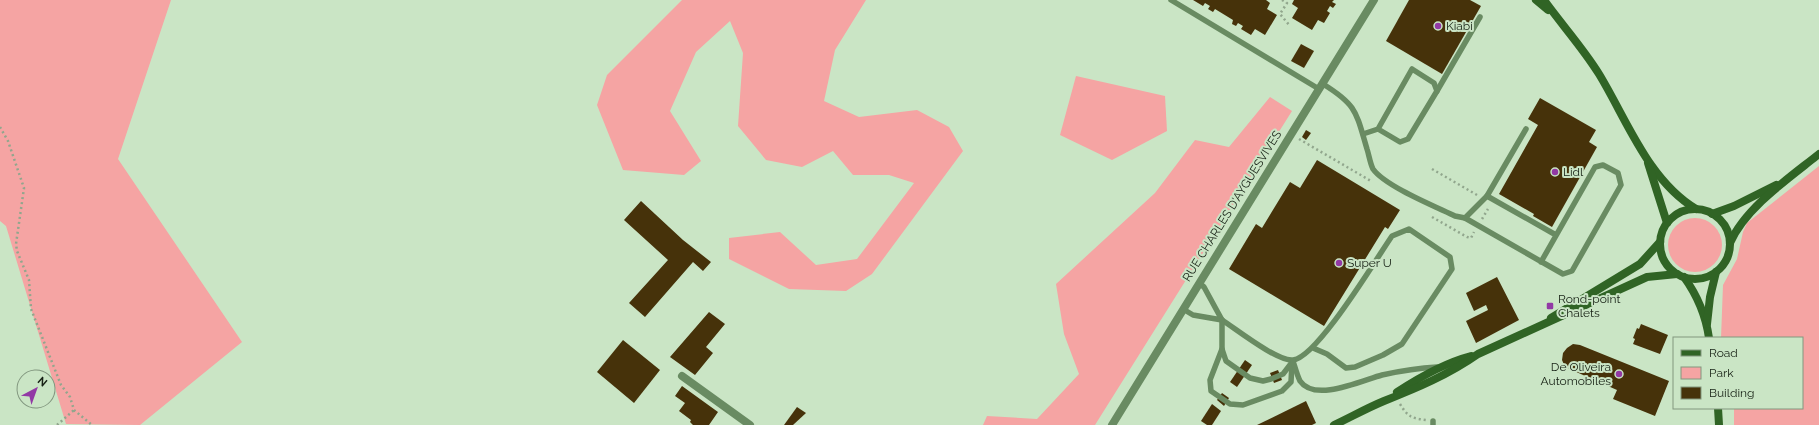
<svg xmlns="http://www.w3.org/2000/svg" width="1819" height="425" font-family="Raleway,sans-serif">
  <rect width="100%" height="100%" fill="#cae5c5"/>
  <g fill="#f5a4a3">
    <polygon points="0,0 171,0 118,159 242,342 140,425 66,424 6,226 0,221"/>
    <polygon points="682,0 866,0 835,50 824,101 859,117 917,110 949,127 963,151 872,274 846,291 789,289 729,259 729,238 780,232 816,265 857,259 914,183 889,175 853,175 833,151 802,167 766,160 738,126 743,53 730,21 696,52 670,111 701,161 684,175 623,170 597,105 607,75"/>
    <polygon points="1076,76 1165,96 1167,131 1112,160 1060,135"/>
    <polygon points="1270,97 1292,111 1095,425 983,425 987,416 1037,419 1079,374 1064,334 1056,284 1155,193 1195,140 1229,147"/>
    <polygon points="1819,166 1819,425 1734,425 1734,408 1802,408 1802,338 1721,338 1723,285 1737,259 1743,232 1747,223"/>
    <circle cx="1695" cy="245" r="27"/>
  </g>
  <g fill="#46320a">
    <polygon points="1193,0 1266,0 1270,3 1267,9 1277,15 1265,35 1255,29 1251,35 1241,29 1243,26 1238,23 1236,26 1232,24 1233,20 1215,9 1213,12 1208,9 1210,6 1205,3 1203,6"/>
    <polygon points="1294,0 1334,0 1332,2 1336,4 1333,8 1330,6 1327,11 1330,13 1324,23 1318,20 1312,30 1292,18 1298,8 1292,4"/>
    <polygon points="1409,0 1470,0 1481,6 1442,74 1386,41"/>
    <polygon points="1301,44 1314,51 1304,68 1291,61"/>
    <polygon points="1540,98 1596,130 1589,142 1597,147 1552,227 1533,216 1534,214 1499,194 1538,125 1528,119"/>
    <polygon points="1306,130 1311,133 1306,140 1302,137"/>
    <polygon points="1317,160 1400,210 1388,229 1385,227 1324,326 1229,269 1256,224 1262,228 1290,182 1300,188"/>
    <polygon points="641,201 683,240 711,262 703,271 693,262 645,317 629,303 668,260 624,220"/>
    <polygon points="1497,277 1519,320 1476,343 1466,321 1488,310 1486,305 1474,311 1466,293"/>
    <polygon points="709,312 725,324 706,347 713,353 695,375 670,357"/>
    <polygon points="1641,324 1668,335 1660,354 1633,344 1635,339 1633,338 1637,328 1639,329"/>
    <polygon points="623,340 660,370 634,403 597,372"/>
    <polygon points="1573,344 1580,345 1669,381 1655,416 1613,399 1617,390 1565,367 1562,360 1563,353 1567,348"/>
    <polygon points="1245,360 1252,365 1237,387 1230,382"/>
    <polygon points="1278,370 1282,380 1274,383 1270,373"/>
    <polygon points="682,386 718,412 709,425 693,425 690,422 691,420 679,411 685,403 675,396"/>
    <polygon points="1222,393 1229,398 1224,406 1217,400"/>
    <polygon points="1306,401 1316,423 1312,425 1257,425"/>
    <polygon points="1212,404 1221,411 1212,425 1207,425 1201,421"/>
    <polygon points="797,407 806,413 793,425 784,425"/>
  </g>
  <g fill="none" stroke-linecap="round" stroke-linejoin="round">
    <g stroke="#91a68d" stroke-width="2.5" stroke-dasharray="2 3" stroke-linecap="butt">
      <polyline points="1282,0 1287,3 1280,14 1290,26"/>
      <polyline points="0,127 8,141 24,188 16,244 17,251 29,280 31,309 61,385 70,397 74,410 92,425"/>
      <polyline points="1299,139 1371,181"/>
      <polyline points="1432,169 1477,195"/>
      <polyline points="1432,217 1467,237 1471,238 1474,232"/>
      <polyline points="1482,219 1488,209"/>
      <path d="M1400,404c8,13 11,14 26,16"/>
      <polyline points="57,425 74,410"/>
    </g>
    <g stroke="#698b62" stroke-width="5.5">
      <polyline points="1171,0 1319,89"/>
      <path d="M1323,84c34,21 33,28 44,65 2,6 3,14 6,20 12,17 61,37 82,47l10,2"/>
      <polyline points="1437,91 1480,17"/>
      <polyline points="1363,134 1378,129 1412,69 1434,83 1437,91 1408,139 1400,142 1378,129"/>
      <polyline points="1487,196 1526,129"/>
      <polyline points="1541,262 1595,167 1603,165 1618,173 1621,185 1572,271 1563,274 1465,218 1487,196 1556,235"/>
      <polyline points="1183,309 1193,315 1222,320 1204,287 1199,283"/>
      <path d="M1222,320c14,9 56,42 71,40 24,-2 83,-101 99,-124l17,-7 41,28 2,12 -50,75 -19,11 -28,12 -9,1 -19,-14 -14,-6"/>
      <polyline points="1222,320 1222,349 1226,361 1250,378 1263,381 1271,379 1283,374 1293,361"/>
      <polyline points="1222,349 1210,380 1211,391 1230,404 1243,405 1282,391 1291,382 1292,363"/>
      <path d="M1293,361c2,6 4,14 7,20 15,22 63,-1 82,-6 18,-4 36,-7 55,-8"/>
      <polyline points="1433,421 1433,425"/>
    </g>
    <g stroke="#698b62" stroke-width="8">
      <polyline points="682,376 750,425"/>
      <polyline points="1112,425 1374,0"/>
    </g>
    <g stroke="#306425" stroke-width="8">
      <polyline points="1536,0 1548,10"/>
      <path d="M1544,0c18,25 39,48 55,74 28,46 49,106 97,135"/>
      <polyline points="1648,163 1667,223"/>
      <circle cx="1695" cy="244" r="35"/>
      <polyline points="1712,214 1734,206 1776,185"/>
      <path d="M1730,243c15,-35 59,-65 89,-89"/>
      <path d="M1684,277c13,18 22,40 25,61"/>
      <polyline points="1551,318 1640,264 1660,242"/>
      <polyline points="1707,324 1710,297 1716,272"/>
      <path d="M1397,392c23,-15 47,-29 74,-36"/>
      <polyline points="1718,408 1719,425"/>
      <path d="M1334,425c17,-8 33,-17 50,-24 33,-13 64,-26 94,-47l169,-77 30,-3"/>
    </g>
  </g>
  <g fill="#9239a5" stroke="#cae5c5" stroke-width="1.5">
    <circle cx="1438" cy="26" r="4"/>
    <circle cx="1555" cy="172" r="4"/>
    <circle cx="1339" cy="263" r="4"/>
    <rect x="1546" y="302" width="8" height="8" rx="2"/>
    <circle cx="1619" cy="374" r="4"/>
  </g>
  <g text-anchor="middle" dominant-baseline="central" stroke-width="4" stroke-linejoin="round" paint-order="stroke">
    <g font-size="12" fill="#172115" stroke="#cae5c5" text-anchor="start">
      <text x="1446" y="26">Kiabi</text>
      <text x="1563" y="172">Lidl</text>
      <text x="1347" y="263">Super U</text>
      <text x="1558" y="299">Rond-point<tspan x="1558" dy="14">Chalets</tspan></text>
      <text x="1611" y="367" text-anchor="end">De Oliveira<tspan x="1611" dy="14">Automobiles</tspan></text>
    </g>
    <g font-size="12" fill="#172115" stroke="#cae5c5">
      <text transform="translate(1232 206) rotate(-58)">RUE CHARLES D'AYGUESVIVES</text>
    </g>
  </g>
  <rect x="1673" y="337" width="130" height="72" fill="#cae5c5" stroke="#82977f"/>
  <rect x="1681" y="350" width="20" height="6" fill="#306425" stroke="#82977f"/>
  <text x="1709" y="357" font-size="12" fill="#172115">Road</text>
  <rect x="1681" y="367" width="20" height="12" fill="#f5a4a3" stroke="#82977f"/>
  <text x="1709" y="377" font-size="12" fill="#172115">Park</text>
  <rect x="1681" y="387" width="20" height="12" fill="#46320a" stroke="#82977f"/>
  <text x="1709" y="397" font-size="12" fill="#172115">Building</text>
  <g transform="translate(36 389) rotate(41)"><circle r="19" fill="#cae5c5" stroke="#82977f"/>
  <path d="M0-3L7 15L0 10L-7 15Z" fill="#9239a5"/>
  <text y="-6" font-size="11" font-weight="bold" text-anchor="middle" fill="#172115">N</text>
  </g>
</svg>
